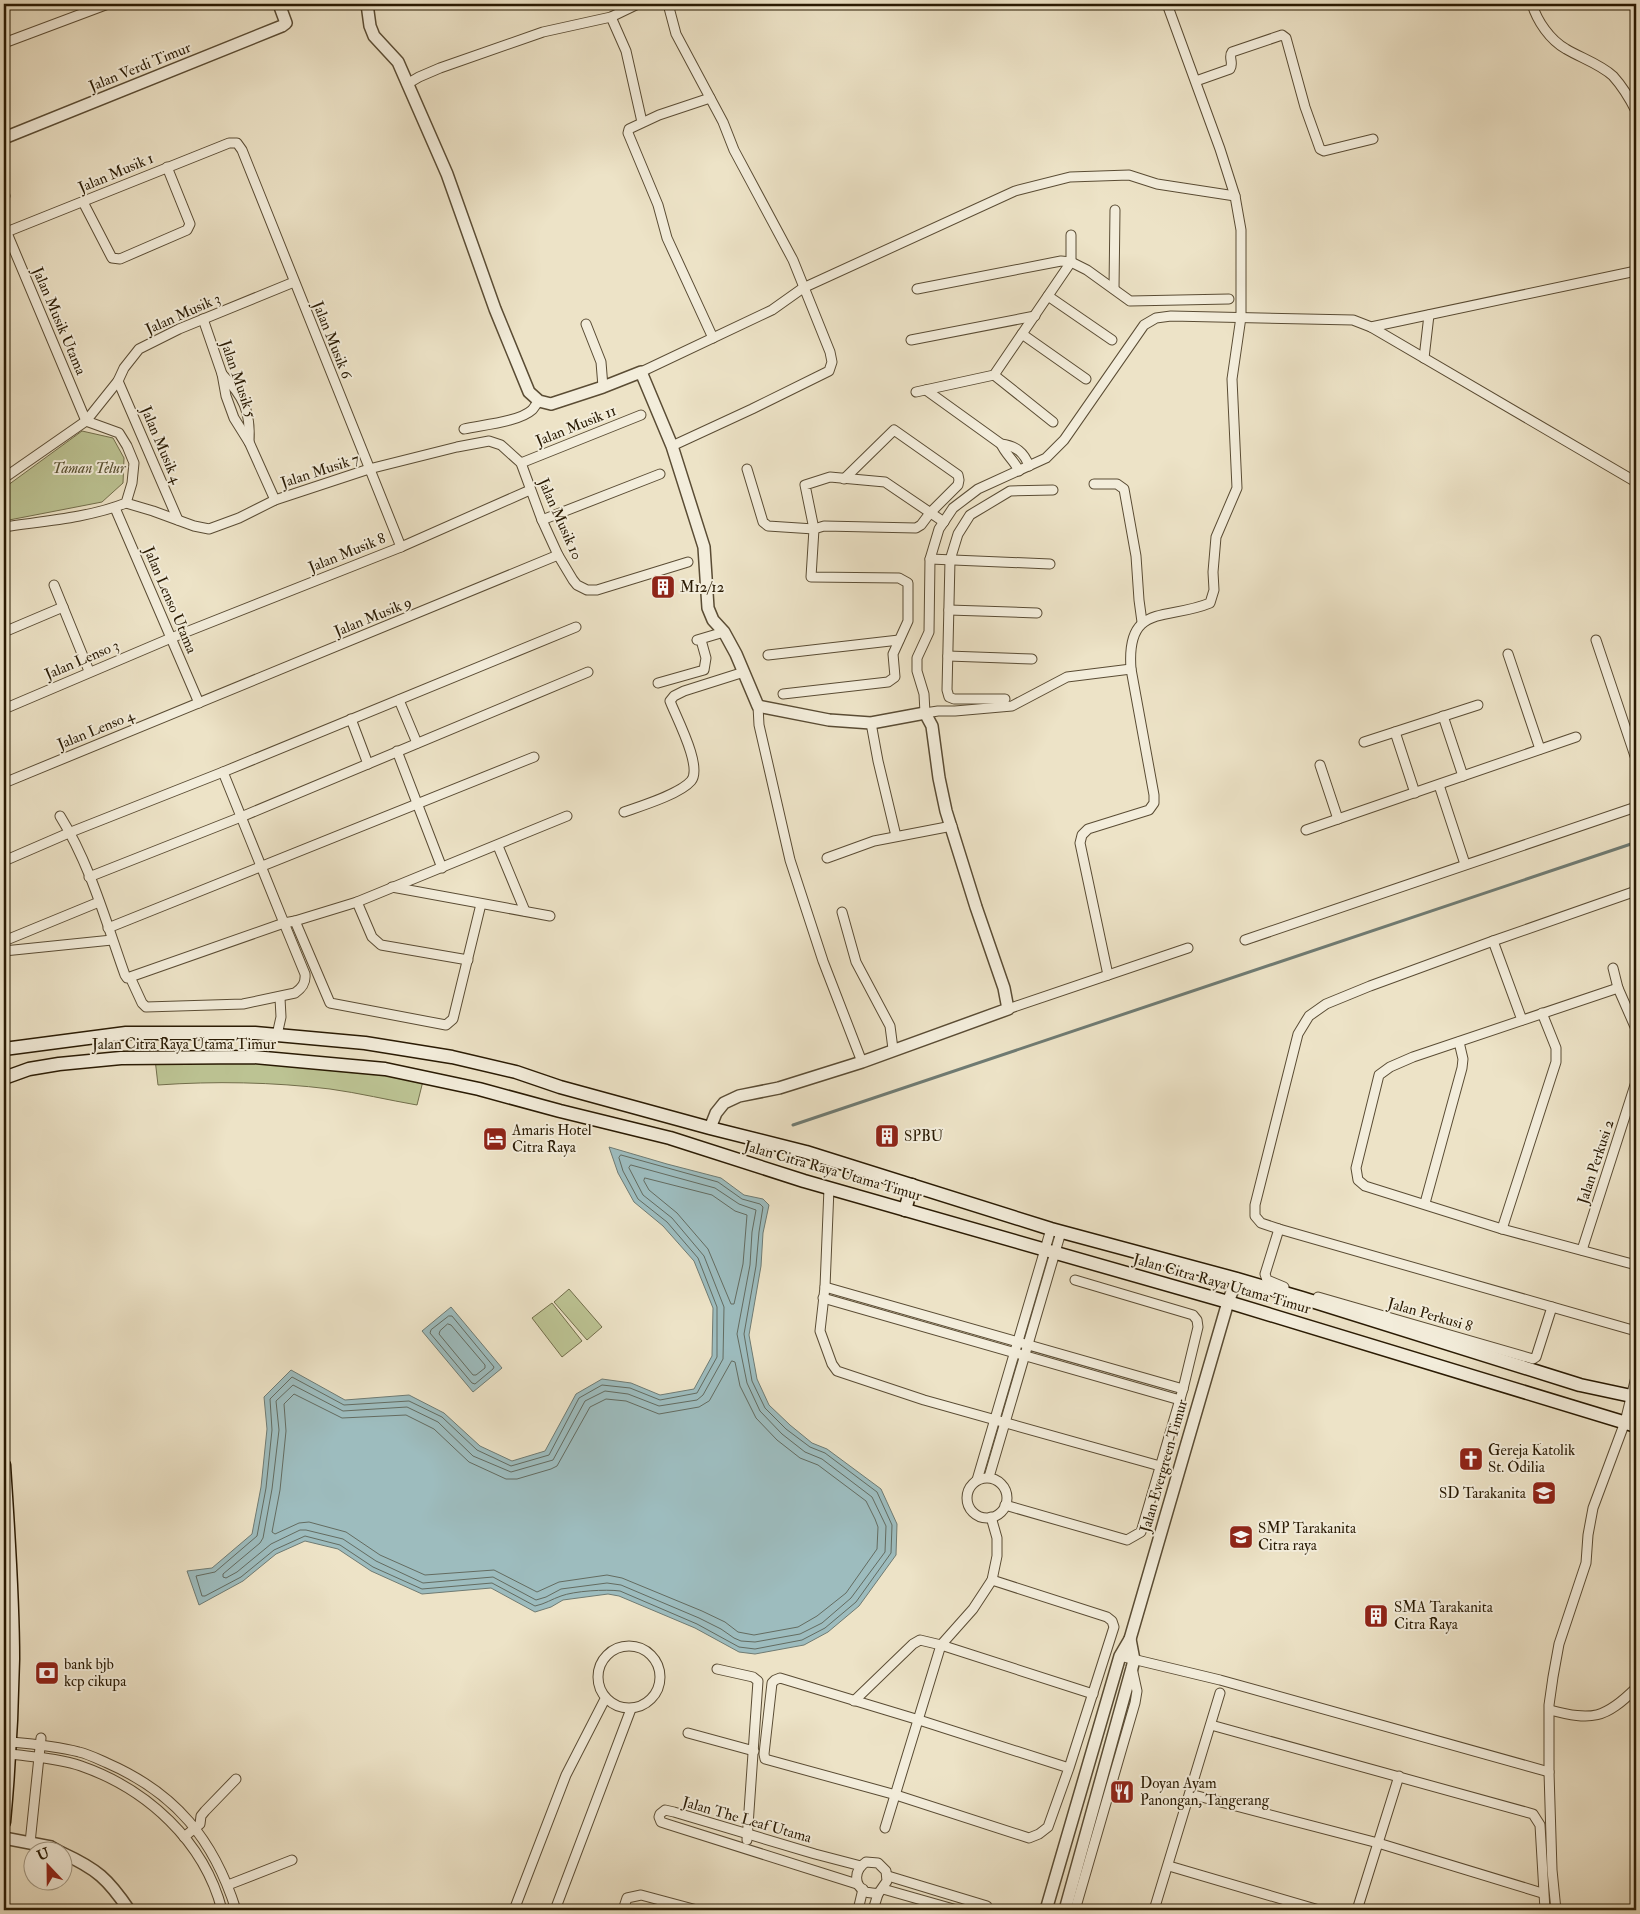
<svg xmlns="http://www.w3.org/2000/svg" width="1640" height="1914" font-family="'IM FELL Double Pica',serif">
  <rect width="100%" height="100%" fill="#ede3c7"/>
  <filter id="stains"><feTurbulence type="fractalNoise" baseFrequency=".004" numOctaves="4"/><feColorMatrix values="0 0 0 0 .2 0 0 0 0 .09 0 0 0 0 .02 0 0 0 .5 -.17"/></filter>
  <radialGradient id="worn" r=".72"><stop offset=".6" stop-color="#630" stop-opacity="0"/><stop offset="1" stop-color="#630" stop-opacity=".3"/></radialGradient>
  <g fill="#bcc393" stroke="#726e4b">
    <polygon points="82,431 113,438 124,458 123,483 102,502 4,521 4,488"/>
    <path d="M253,1057l171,20 -7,28c-29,-5 -58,-12 -87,-16 -57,-7 -116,-8 -172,-4l-3,-26z"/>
    <polygon points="569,1289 602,1327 587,1340 554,1302"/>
    <polygon points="552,1303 582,1341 562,1357 532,1318"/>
  </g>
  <g fill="#9dbcbe" stroke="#6f7b73">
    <polygon points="609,1147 667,1164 721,1178 744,1195 763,1199 769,1205 763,1233 761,1266 749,1335 757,1379 769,1405 790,1425 812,1443 827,1449 881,1489 897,1524 896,1555 859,1606 828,1632 804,1645 755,1654 739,1652 695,1628 619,1596 608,1594 563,1600 551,1607 535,1612 491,1588 422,1594 371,1571 338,1549 305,1541 276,1554 243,1581 199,1605 187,1571 212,1568 252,1534 261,1487 267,1429 264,1397 291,1370 345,1400 409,1395 444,1413 480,1446 512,1461 545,1451 576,1394 602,1379 631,1383 660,1395 694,1389 712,1356 713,1308 694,1261 663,1226 634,1202 618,1173"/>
    <polygon points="451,1307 502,1368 473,1392 422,1331"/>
  </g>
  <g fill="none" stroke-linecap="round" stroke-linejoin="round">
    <g stroke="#636b60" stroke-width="1">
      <path d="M621,1155l97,27 24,17 18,5 3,3 -4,25 -3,34 -12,68 8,47 13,27 21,21 24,18 15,6 52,39 15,33 -1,28 -35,49 -31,26 -23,12 -47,9 -16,-2 -42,-23 -77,-33c-14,-2 -46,0 -59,5 -9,3 -16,8 -26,10l-43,-23 -70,6 -49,-22 -33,-22 -35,-9 -31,14 -33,27 -36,19h-3l-6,-20 19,-4 42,-36 9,-48 6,-58 -2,-31 22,-22 52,28 65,-4 33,16 35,33 34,16 38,-11 30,-57 23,-13 28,3 30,12 37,-7 20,-36v-50l-19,-49 -31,-36 -29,-23 -15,-28 -4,-13z"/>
      <polygon points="631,1165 715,1188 739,1204 756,1210 752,1232 750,1265 737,1334 747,1383 760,1411 782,1434 805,1452 822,1459 872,1497 886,1526 885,1552 851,1598 822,1623 800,1634 755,1642 741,1641 734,1638 721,1629 699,1618 621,1585 607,1583 561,1589 546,1597 536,1600 493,1577 423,1583 376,1561 343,1539 306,1530 300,1530 271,1544 237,1572 226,1578 223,1577 223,1574 260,1543 263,1538 272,1489 279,1430 276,1401 293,1385 343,1411 407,1407 438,1422 473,1456 511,1472 553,1460 585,1401 605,1391 628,1394 659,1406 697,1400 703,1395 723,1359 724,1307 704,1256 672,1218 643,1195 629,1168"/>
      <polygon points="645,1178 712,1195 735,1211 747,1215 743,1264 734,1304 731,1304 708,1249 677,1213 649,1190 644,1181"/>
      <polygon points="449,1316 452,1316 494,1367 493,1369 475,1384 472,1383 430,1333 431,1330"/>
      <polygon points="448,1324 451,1325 485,1365 485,1368 476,1375 473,1375 439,1334 440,1331"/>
      <polygon points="732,1361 735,1362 740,1386 756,1418 777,1440 800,1458 818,1465 866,1501 875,1519 878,1527 877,1549 846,1593 817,1616 798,1627 754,1635 738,1632 725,1622 702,1611 622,1578 607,1575 559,1582 537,1592 494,1570 425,1575 380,1555 346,1532 309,1522 299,1523 275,1534 272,1532 280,1490 286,1431 284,1404 294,1394 342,1418 406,1415 434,1429 469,1462 506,1479 517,1479 551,1469 557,1466 590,1407 606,1399 626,1401 659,1414 699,1407 709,1401"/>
    </g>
    <polyline stroke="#6f7b73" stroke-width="3" points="793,1125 1631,844"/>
    <defs>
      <g id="minor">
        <polyline points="668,4 676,34 723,122 734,150 793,260 830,352 832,362 829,371 752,409 672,446"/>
        <path d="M1532,4c5,17 18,36 34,45 15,9 34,15 47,27 9,10 17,23 23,35"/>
        <polyline points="611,17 626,51 642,122"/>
        <polyline points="4,43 108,4"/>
        <path d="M1196,81l34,-12c4,-6 -2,-12 2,-17l50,-17 4,3 19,69 15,42 4,2 49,-12"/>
        <polyline points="407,84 419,77 440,68 543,32 611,17 638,4"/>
        <polyline points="710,98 659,115 629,129 628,133 658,205 667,238 713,338"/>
        <polyline points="4,196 5,196"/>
        <polyline points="83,202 112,258 120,259 187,230 190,224 167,167"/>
        <polyline points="4,226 86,421"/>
        <polyline points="4,233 229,143 237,143 242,150 401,547"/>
        <polyline points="917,289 1061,261 1071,262 1087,270 1130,301 1229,299"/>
        <polyline points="1114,289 1115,210"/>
        <polyline points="1048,296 1112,340"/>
        <polyline points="203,319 222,374 226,396 234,418 249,442 275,500"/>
        <polyline points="586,324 601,362 603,387"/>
        <polyline points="1371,327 1636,482"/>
        <polyline points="1022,334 1086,379"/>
        <polyline points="911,340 1035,316"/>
        <polyline points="1424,358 1429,315"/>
        <polyline points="641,372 772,310 803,288 1015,191 1070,177 1129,175 1157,184 1235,196"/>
        <path d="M222,374c21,22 29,37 27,68"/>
        <polyline points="994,375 1053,422"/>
        <polyline points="118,381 178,520"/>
        <path d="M926,390l75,54c15,2 23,8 28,22"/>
        <polyline points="916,392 994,375 1071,262 1071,235"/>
        <path d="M464,429c17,-4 55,-7 68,-19 2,-2 4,-6 7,-9"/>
        <path d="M1001,444c5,11 13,16 18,27"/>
        <polyline points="521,463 641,415"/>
        <polyline points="747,469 763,522 768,526 814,529 824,526 916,528 921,525 930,513 958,485 959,480 958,475 894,430 844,479"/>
        <polyline points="4,478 86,421 118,381 124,368 139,349 179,329 294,282"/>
        <polyline points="1094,484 1117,484 1124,489 1136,556 1139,600 1142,622"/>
        <polyline points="126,503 153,511 194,526 209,529 239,518 275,500 369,469 457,447 489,441 501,445 521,463 542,520 558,555 573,580 577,585 587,590 597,590 688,562"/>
        <polyline points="115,508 199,703"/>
        <polyline points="542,520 660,474"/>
        <path d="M4,527c40,-6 84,-9 122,-24l6,-20 2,-20 -7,-17 -8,-13 -33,-12"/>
        <polyline points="930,559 1050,564"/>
        <polyline points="54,585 89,671"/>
        <polyline points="949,610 1037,613"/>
        <polyline points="4,632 63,607"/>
        <polyline points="697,640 724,632"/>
        <polyline points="1596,640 1636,759"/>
        <polyline points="1508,654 1540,749"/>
        <polyline points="768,655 899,640"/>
        <polyline points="948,656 1032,659"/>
        <polyline points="1131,669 1067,677 1012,706 955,711 938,711 925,713 924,694 917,671 917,658 929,632 930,559 939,529 953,508 978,489 1046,458 1064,440 1144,325 1156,318 1171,316 1353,320 1371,327 1636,271"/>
        <polyline points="658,683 704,670 706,658 701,640"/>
        <polyline points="783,694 888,682 895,677 893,654 908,621 908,583 899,578 811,577 814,529 805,485 830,477 885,482 944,522"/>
        <polyline points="1005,699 954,699 949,697 947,690 950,560 958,534 970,515 1010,491 1053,490"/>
        <polyline points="399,700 417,743"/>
        <polyline points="758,706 759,725 790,860 823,961 862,1062"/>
        <polyline points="4,709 171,638 401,547 530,490"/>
        <polyline points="1443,716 1463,776"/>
        <polyline points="351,719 368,764"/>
        <polyline points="871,723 878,761 896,836"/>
        <polyline points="1395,732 1415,793"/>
        <polyline points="1364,742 1478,705"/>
        <polyline points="397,751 442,868"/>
        <polyline points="1320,765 1338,819"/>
        <polyline points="223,772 284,923 295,921 330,1003 446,1025 453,1019 481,904"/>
        <polyline points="4,783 558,555"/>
        <polyline points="1439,785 1465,864"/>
        <path d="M624,812c17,-6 56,-18 67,-31 12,-14 -15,-64 -21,-80l4,-5 10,-5 60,-19"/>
        <path d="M60,816c30,48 46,106 65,159l2,3 3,-1 12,26 4,4 97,-3 52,-11c7,-5 11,-10 10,-19l-21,-51 -154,54"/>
        <polyline points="1306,830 1576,737"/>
        <polyline points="498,846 525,911"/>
        <polyline points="827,858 874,841 952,826"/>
        <polyline points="4,861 71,832 223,772 576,627"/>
        <polyline points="89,877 241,817 588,672"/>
        <polyline points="392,887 550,916"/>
        <polyline points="1636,891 1493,941 1370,986 1326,1004 1309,1016 1298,1034 1255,1205 1255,1216 1261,1223 1279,1229 1636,1331"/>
        <polyline points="357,902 372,937 381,945 468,960"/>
        <polyline points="842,912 856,962 890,1026 893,1049"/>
        <polyline points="295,921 357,902 567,816"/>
        <polyline points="108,928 534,757"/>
        <polyline points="1245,940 1636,807"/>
        <polyline points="4,941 99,902"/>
        <polyline points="1493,941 1522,1020"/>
        <polyline points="4,951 112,940"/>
        <polyline points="1613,968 1618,988 1636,1029"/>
        <path d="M1108,975l-28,-132 2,-8 6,-6 61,-19 5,-7v-8l-23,-126c-5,-67 36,-48 79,-66l4,-13 -1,-18 3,-35 21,-49 -5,-109 9,-62v-87l-6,-34 -15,-47 -53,-145"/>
        <polyline points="1618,988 1413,1057 1390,1067 1379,1075 1356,1168 1358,1180 1365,1186 1502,1229 1636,1265"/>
        <polyline points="1008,1009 1188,948"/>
        <polyline points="277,1035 281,1017 280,998"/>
        <polyline points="829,1188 825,1287 820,1331 832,1364 837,1371 924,1400 1160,1466"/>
        <polyline points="1425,1203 1462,1068 1463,1059 1459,1042"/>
        <polyline points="1279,1229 1265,1274 1267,1280 1284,1287"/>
        <polyline points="1502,1229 1556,1062 1556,1048 1542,1013"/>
        <polyline points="1582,1250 1636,1082"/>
        <polyline points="825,1287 1183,1389"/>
        <polyline points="1318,1297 1533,1359 1536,1357 1552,1307"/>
        <polyline points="823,1298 1180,1400"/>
        <polyline points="989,1477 1061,1232"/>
        <circle cx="987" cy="1498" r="20"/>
        <polyline points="977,1480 1051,1229"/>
        <polyline points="1005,1505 1127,1540 1141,1532 1183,1389 1198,1327 1197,1320 1193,1315 1075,1280"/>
        <polyline points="992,1580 1107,1617 1112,1621 1114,1627 1069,1768 1048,1827 1039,1834 1029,1838 896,1795 765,1759 764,1754 772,1683 775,1680 780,1678 919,1720 1069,1768"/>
        <circle cx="629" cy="1677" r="31"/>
        <polyline points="1120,1656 1220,1680 1549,1772"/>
        <polyline points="717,1669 753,1677 758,1681 747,1840"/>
        <polyline points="854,1701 913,1644 920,1640 941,1645 1093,1694"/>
        <path d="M1550,1710c42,11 55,9 86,-22"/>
        <polyline points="1211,1725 1533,1814 1540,1825 1545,1910"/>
        <polyline points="688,1733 754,1751"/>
        <path d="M11,1742c23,2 45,4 68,10 9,2 19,7 28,11 69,30 107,77 129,147"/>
        <path d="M10,1754c23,3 49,4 71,12 66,23 123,75 141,144"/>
        <polyline points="1190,1794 1378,1843 1542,1893"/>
        <polyline points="885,1828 941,1645 973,1609 992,1580 997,1556 997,1538 991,1517"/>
        <polyline points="184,1837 200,1824 201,1816 205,1811 236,1779"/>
        <polyline points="30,1843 41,1738"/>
        <path d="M866,1862l12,1 8,8 1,10 -9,13c-3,-1 -9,-1 -12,-2 -13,-7 -12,-22 0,-30z"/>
        <polyline points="1169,1866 1319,1910"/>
        <polyline points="888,1876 987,1906 988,1910"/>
        <polyline points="857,1884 667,1824 661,1822 659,1817 660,1814 665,1810 674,1812 815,1854 861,1866"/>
        <polyline points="228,1885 292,1860"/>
        <polyline points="883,1889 957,1910"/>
        <polyline points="294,1910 304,1910"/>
        <polyline points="514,1910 566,1775 605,1699"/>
        <polyline points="555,1910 631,1709"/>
        <polyline points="623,1910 627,1898 641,1895 697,1910"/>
        <polyline points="858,1910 863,1889"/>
        <polyline points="873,1910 878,1894"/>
        <polyline points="1075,1910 1135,1703 1137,1691 1132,1668"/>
        <polyline points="1154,1910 1220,1693"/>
        <polyline points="1357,1910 1399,1776"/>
        <polyline points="1556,1910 1552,1870 1549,1772 1549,1705 1553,1677 1559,1644 1586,1563 1588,1535 1593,1508 1625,1422 1636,1377"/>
      </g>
      <g id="tertiary">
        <polyline points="367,4 370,26 374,36 398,62 447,174 495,309 529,392 539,401 551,404 603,387 641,372 672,446 704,547 708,608 713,620 724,632 736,654 758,706 829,720 871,723 925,713 932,726 939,778 946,811 976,907 1004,988 1008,1009 862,1062 779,1088 739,1096 724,1103 716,1113 710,1128"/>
        <polyline points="4,138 282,26 286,23 279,4"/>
        <polyline points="4,1838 51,1847 60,1852"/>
        <path d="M62,1853c35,16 46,26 67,57"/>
        <polyline points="1046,1910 1120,1656 1130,1639 1228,1302 1237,1279"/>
        <polyline points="1065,1910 1132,1668 1134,1660 1130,1639"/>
      </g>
      <g id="secondary">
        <polyline points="4,1049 126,1033 255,1033 365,1043 452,1057 516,1072 560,1087 710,1128 806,1152 1051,1229 1237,1279 1302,1298 1580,1385 1636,1397"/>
        <polyline points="4,1078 29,1069 59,1064 121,1058 253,1057 385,1069 479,1089 560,1111 670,1138 804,1181 1228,1302 1636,1426"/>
        <polyline points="905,1210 912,1185"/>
        <path d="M4,1465c4,64 9,129 9,194 -1,55 -4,109 -9,163"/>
      </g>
    </defs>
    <use href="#minor" stroke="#5a4c34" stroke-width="11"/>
    <use href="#tertiary" stroke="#5a4c34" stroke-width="14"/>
    <use href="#secondary" stroke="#291a03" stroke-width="15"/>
    <use href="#minor" stroke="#f3eddb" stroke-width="9"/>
    <use href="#tertiary" stroke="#f3eddb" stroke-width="11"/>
    <use href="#secondary" stroke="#f3eddb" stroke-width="12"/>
  </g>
  <defs>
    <symbol id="building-square" viewBox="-11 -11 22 22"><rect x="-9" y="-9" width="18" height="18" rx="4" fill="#8f2418" stroke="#f3eddb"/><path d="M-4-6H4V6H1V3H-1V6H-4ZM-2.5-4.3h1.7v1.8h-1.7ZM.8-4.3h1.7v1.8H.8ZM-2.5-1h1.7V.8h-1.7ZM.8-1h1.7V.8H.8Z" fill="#fff"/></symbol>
    <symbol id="hotel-square" viewBox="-11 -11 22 22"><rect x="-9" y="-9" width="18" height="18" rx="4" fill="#8f2418" stroke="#f3eddb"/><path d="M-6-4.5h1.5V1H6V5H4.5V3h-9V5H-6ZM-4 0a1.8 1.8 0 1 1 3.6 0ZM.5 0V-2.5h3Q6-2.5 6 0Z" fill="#fff"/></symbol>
    <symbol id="church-square" viewBox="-11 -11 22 22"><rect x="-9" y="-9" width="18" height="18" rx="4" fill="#8f2418" stroke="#f3eddb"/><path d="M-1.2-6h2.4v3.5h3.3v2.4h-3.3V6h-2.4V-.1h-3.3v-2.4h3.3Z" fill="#fff"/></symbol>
    <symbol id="school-square" viewBox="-11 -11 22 22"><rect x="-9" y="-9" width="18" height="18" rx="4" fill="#8f2418" stroke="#f3eddb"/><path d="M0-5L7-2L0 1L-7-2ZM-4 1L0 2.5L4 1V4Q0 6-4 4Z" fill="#fff"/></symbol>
    <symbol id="bank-square" viewBox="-11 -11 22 22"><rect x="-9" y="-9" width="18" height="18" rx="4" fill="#8f2418" stroke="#f3eddb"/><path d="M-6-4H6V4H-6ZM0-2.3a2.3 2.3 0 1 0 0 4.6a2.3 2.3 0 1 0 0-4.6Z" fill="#fff"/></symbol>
    <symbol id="restaurant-square" viewBox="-11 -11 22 22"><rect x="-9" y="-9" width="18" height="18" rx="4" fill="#8f2418" stroke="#f3eddb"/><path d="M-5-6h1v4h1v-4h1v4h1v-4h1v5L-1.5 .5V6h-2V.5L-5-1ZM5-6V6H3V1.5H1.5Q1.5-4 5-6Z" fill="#fff"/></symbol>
  </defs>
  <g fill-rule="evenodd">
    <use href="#building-square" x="649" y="573" width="28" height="28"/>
    <use href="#building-square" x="873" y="1122" width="28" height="28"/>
    <use href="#hotel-square" x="481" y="1125" width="28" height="28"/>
    <use href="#church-square" x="1457" y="1445" width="28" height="28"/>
    <use href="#school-square" x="1530" y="1479" width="28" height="28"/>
    <use href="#school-square" x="1227" y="1523" width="28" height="28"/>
    <use href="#building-square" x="1362" y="1602" width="28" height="28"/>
    <use href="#bank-square" x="33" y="1659" width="28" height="28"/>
    <use href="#restaurant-square" x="1108" y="1778" width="28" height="28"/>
  </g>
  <g text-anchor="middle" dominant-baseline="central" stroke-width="4" stroke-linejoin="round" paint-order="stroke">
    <g font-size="15" fill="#291a03" stroke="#f3eddb">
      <text transform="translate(140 67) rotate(-22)">Jalan Verdi Timur</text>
      <text transform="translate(116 173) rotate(-23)">Jalan Musik 1</text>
      <text transform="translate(183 314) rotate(-24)">Jalan Musik 3</text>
      <text transform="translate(59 321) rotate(67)">Jalan Musik Utama</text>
      <text transform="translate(332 340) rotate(68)">Jalan Musik 6</text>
      <text transform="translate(238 379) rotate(71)">Jalan Musik 5</text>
      <text transform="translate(576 426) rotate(-22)">Jalan Musik 11</text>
      <text transform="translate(161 445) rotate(67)">Jalan Musik 4</text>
      <text transform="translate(320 471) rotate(-18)">Jalan Musik 7</text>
      <text transform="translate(560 519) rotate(66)">Jalan Musik 10</text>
      <text transform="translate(347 553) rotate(-22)">Jalan Musik 8</text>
      <text transform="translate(170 600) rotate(67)">Jalan Lenso Utama</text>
      <text transform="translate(373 617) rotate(-22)">Jalan Musik 9</text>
      <text transform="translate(82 660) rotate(-23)">Jalan Lenso 3</text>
      <text transform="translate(96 730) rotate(-22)">Jalan Lenso 4</text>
      <text x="184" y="1044">Jalan Citra Raya Utama Timur</text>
      <text transform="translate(1596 1162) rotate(-72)">Jalan Perkusi 2</text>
      <text transform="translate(833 1171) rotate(16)">Jalan Citra Raya Utama Timur</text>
      <text transform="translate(1222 1284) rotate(16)">Jalan Citra Raya Utama Timur</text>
      <text transform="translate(1430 1315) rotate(16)">Jalan Perkusi 8</text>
      <text transform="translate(1164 1466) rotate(-74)">Jalan Evergreen Timur</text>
      <text transform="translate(747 1820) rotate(16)">Jalan The Leaf Utama</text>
    </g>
    <g font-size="15" font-style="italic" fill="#554d2e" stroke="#f3eddb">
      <text x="89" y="468">Taman Telur</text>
    </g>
    <g font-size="15" fill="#291a03" stroke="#f3eddb" text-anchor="start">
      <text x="680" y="587">M12/12</text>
      <text x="512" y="1130">Amaris Hotel<tspan x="512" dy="17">Citra Raya</tspan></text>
      <text x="904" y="1136">SPBU</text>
      <text x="1488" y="1450">Gereja Katolik<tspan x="1488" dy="17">St. Odilia</tspan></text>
      <text x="1526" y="1493" text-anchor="end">SD Tarakanita</text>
      <text x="1258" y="1528">SMP Tarakanita<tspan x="1258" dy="17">Citra raya</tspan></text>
      <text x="1394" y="1607">SMA Tarakanita<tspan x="1394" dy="17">Citra Raya</tspan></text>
      <text x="64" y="1664">bank bjb<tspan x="64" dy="17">kcp cikupa</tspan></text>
      <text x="1140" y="1783">Doyan Ayam<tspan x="1140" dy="17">Panongan, Tangerang</tspan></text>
    </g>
  </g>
  <rect width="1640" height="1914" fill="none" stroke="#ede3c7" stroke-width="20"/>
  <rect x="5" y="5" width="1630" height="1904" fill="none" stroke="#291a03" stroke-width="2.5"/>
  <rect x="10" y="10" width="1620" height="1894" fill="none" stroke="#291a03"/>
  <g transform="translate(48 1866) rotate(338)"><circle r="24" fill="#f3eddb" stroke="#a29985"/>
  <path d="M0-4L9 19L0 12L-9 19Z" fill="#8f2418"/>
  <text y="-8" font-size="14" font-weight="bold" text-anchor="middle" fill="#291a03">U</text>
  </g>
  <rect width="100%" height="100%" filter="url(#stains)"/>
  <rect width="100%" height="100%" fill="url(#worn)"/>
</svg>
